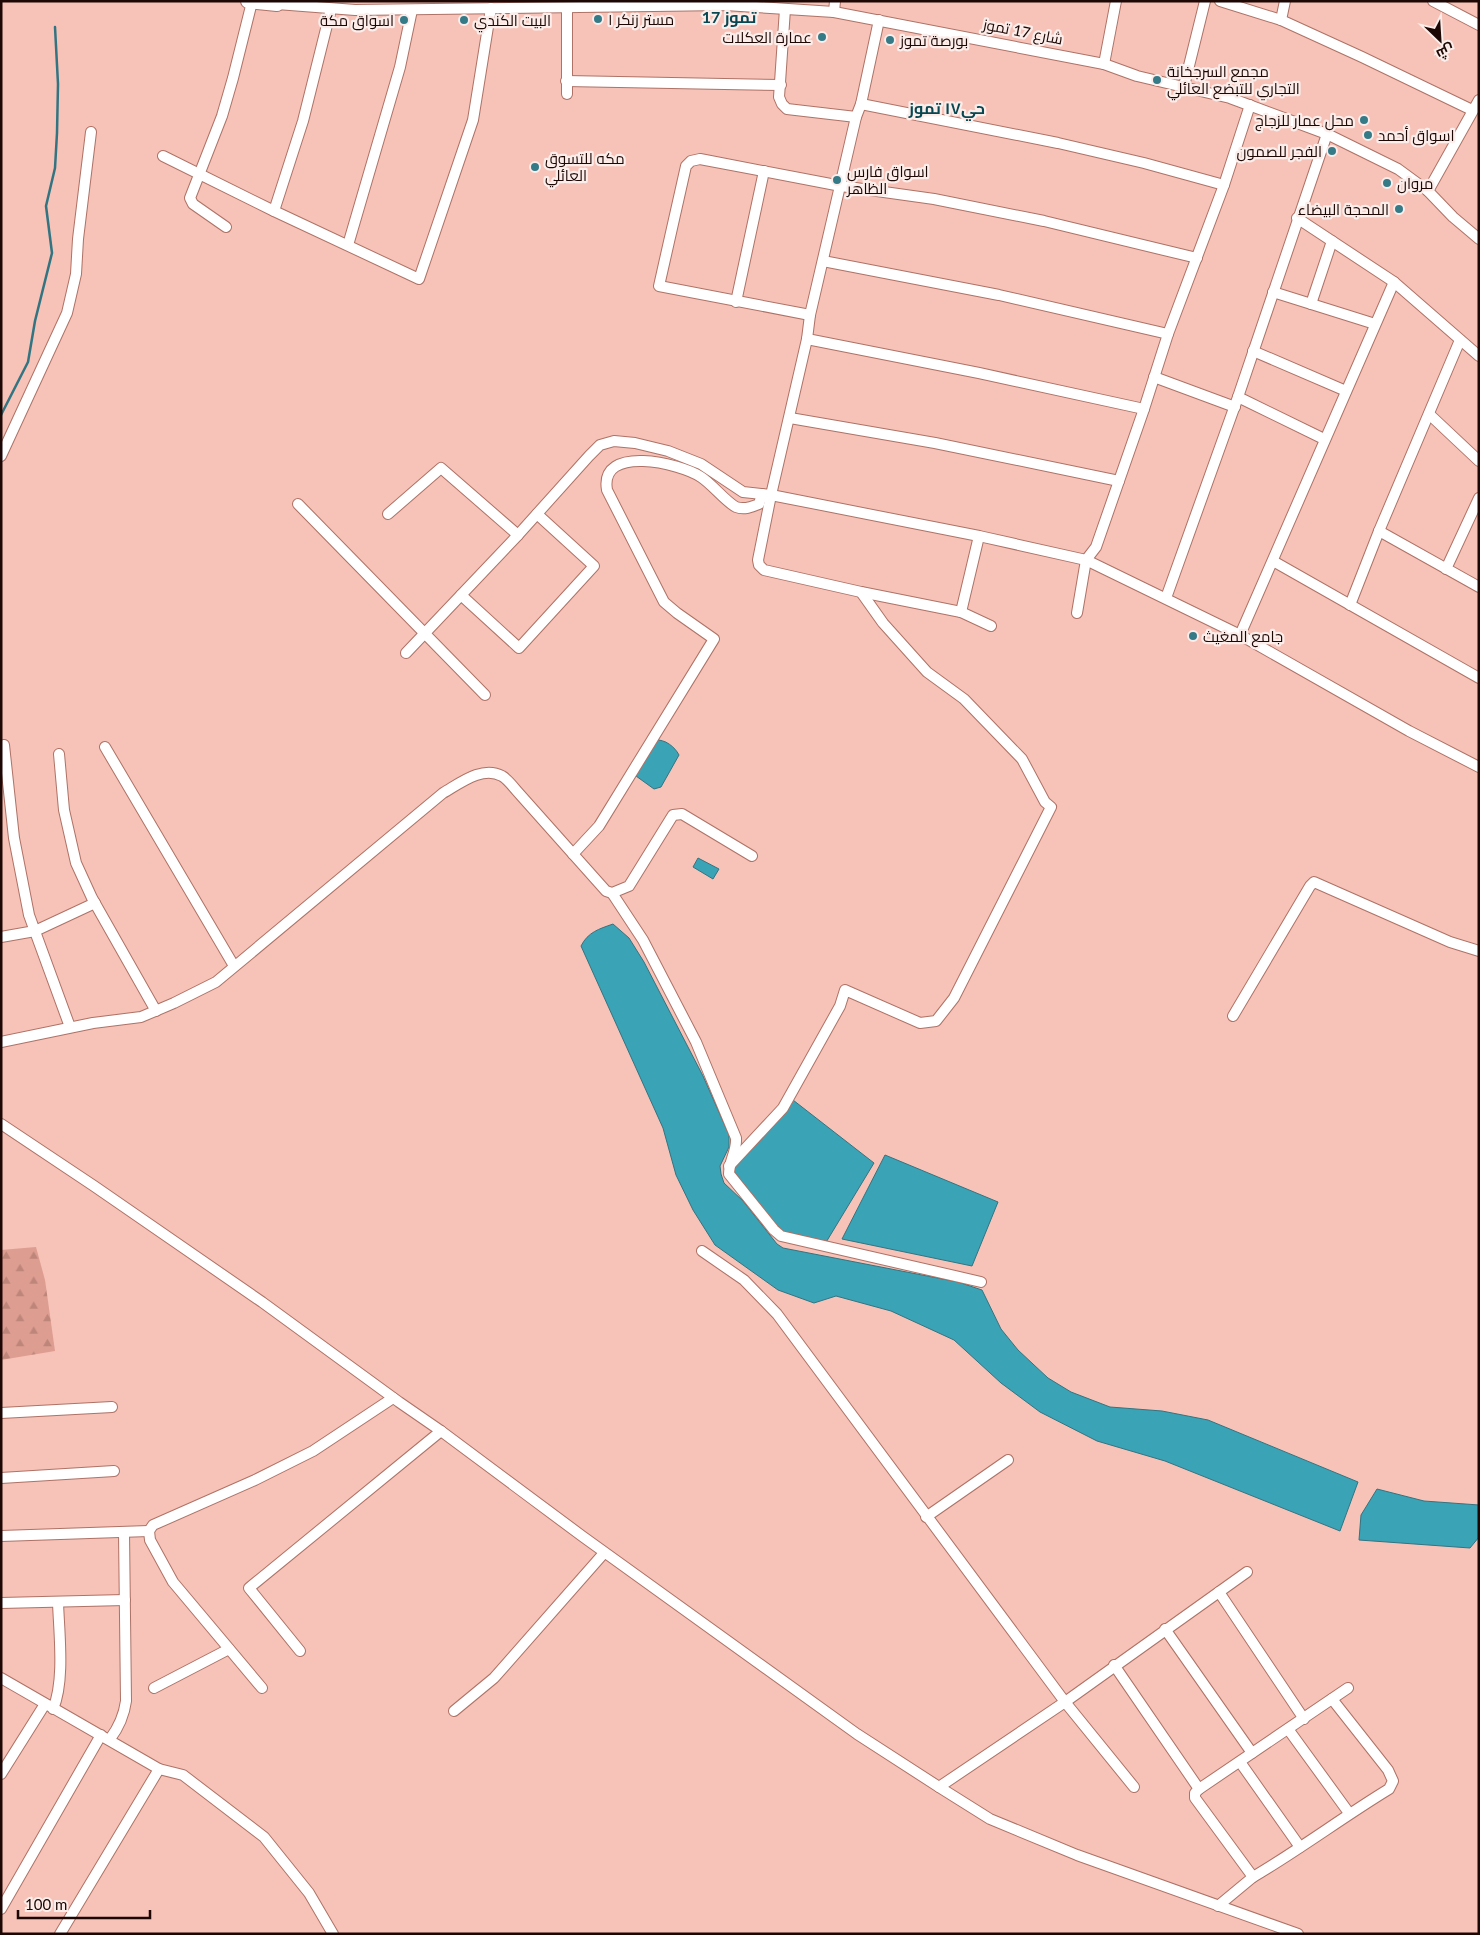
<svg xmlns="http://www.w3.org/2000/svg" width="1480" height="1935" font-family="Lato,Cairo,sans-serif">
  <defs>
    <pattern id="forest-firs" width="22" height="20" patternUnits="userSpaceOnUse" patternTransform="scale(1.25)"><rect width="22" height="20" fill="#de9d91"/><path d="M5 1l3.5 6h-7zM16 11l3.5 6h-7z" fill="#be867b"/></pattern>
  </defs>
  <rect width="100%" height="100%" fill="#f7c2b7"/>
  <polygon fill="url(#forest-firs)" points="36,1247 45,1280 55,1351 1,1360 1,1250"/>
  <g fill="#3ba3b6" stroke="#327481">
    <path d="M655,740c10,-1 20,7 24,15l-18,32 -7,2 -18,-13v-6z"/>
    <polygon points="698,858 719,869 713,879 693,867"/>
    <path d="M613,924l16,14 15,24 59,114 26,59v12l-9,19 1,8 3,9 19,18 34,43 6,4 175,34 24,8 19,39 17,21 30,28 23,14 39,15 52,4 46,9 150,62 -18,49 -175,-70 -68,-20 -57,-29 -39,-29 -47,-43 -63,-29 -55,-15 -22,7 -36,-13 -63,-45 -22,-35 -17,-35 -13,-47 -82,-182c7,-14 18,-17 32,-22z"/>
    <polygon points="793,1100 874,1163 825,1244 783,1234 732,1169"/>
    <polygon points="885,1155 998,1202 972,1266 842,1239"/>
    <polygon points="1377,1489 1424,1501 1479,1505 1479,1537 1470,1548 1359,1540 1361,1515"/>
  </g>
  <g fill="none" stroke-linecap="round" stroke-linejoin="round">
    <polyline stroke="#327481" stroke-width="2.5" points="1,415 28,362 35,321 52,253 46,206 55,168 57,133 58,84 55,27"/>
    <defs>
      <g id="minor">
        <polyline points="1220,1 1281,20 1362,57 1472,110"/>
        <polyline points="1433,1 1479,25"/>
        <polyline points="277,4 355,10 725,5 834,12 1104,64 1137,76 1230,98 1327,134 1398,169 1428,191 1453,217 1479,239"/>
        <polyline points="785,9 779,97 782,104 787,109 856,117"/>
        <polyline points="834,12 835,1"/>
        <polyline points="879,20 861,104 856,117 810,315 807,339 771,495 758,560 759,565 764,570 861,592 961,612 991,626"/>
        <polyline points="1281,20 1285,1"/>
        <polyline points="1104,64 1116,1"/>
        <polyline points="566,81 781,85"/>
        <polyline points="1184,86 1205,1"/>
        <polyline points="567,94 567,8"/>
        <polyline points="861,104 1058,143 1144,163 1224,185"/>
        <polyline points="163,156 274,211 419,279 473,120 491,8"/>
        <polyline points="1428,191 1479,100"/>
        <polyline points="274,211 303,121 331,9"/>
        <polyline points="1297,218 1394,282 1479,356"/>
        <polyline points="226,227 193,204 190,198 222,116 233,78 252,2"/>
        <polyline points="348,245 400,67 412,10"/>
        <polyline points="823,261 999,295 1168,334"/>
        <polyline points="1273,292 1375,324"/>
        <polyline points="736,302 764,171"/>
        <polyline points="1311,304 1332,241"/>
        <polyline points="810,315 659,286 686,166 691,161 700,159 841,186 934,199 1044,221 1197,258"/>
        <polyline points="807,339 979,373 1144,409"/>
        <polyline points="1253,351 1346,391"/>
        <polyline points="1154,377 1235,407"/>
        <polyline points="1238,397 1324,439"/>
        <polyline points="1429,414 1479,461"/>
        <polyline points="790,418 935,443 1119,481"/>
        <polyline points="1,456 67,313 76,274 78,239 91,132"/>
        <polyline points="298,504 485,695"/>
        <polyline points="388,514 441,468 518,535"/>
        <polyline points="1379,531 1479,587"/>
        <polyline points="1273,561 1479,678"/>
        <polyline points="1446,569 1479,498"/>
        <polyline points="461,595 519,648 594,566 537,514"/>
        <polyline points="1166,598 1238,397 1327,134"/>
        <polyline points="1350,605 1379,531 1460,340"/>
        <polyline points="961,612 979,536"/>
        <polyline points="1077,613 1086,560 1096,547 1144,409 1168,334 1224,185 1250,105"/>
        <polyline points="1240,635 1394,282"/>
        <polyline points="406,653 518,535 589,456 600,445 614,441 635,443 668,451 701,464 743,492 771,495 979,536 1086,560 1240,635 1409,731 1479,767"/>
        <polyline points="4,745 14,838 29,915 70,1027"/>
        <polyline points="105,747 234,966"/>
        <polyline points="59,754 64,810 76,863 92,898 156,1011"/>
        <path d="M573,854l26,-28 115,-187 -37,-26 -13,-11 -57,-112c-8,-46 73,-27 94,-13 11,7 25,25 35,30 8,3 16,0 23,-3l3,-10"/>
        <path d="M612,893l31,47 53,102 40,96c1,13 -7,23 -7,36l45,56 7,6 200,46"/>
        <polyline points="1,937 35,931 95,903"/>
        <polyline points="1233,1016 1310,886 1314,882 1450,942 1479,951"/>
        <path d="M1,1042l92,-19 48,-6 33,-14 42,-21 227,-189c16,-9 39,-28 59,-17 5,3 10,9 14,14l90,101 6,2 17,-7 44,-71 9,-1 70,42"/>
        <polyline points="1,1124 94,1186 262,1302 399,1402 441,1431 582,1536 857,1734 939,1787 990,1819 1077,1855 1298,1934"/>
        <polyline points="729,1166 783,1108 840,1006 845,990 920,1023 936,1021 954,998 1051,807 1045,802 1022,759 964,699 927,672 883,623 861,592"/>
        <polyline points="702,1251 744,1280 777,1314 1065,1702 1134,1787"/>
        <polyline points="1,1413 112,1407"/>
        <polyline points="1,1478 114,1471"/>
        <polyline points="926,1517 1008,1460"/>
        <polyline points="1,1536 149,1531"/>
        <polyline points="1219,1592 1304,1719"/>
        <polyline points="1,1603 125,1600"/>
        <polyline points="1165,1629 1252,1753"/>
        <polyline points="300,1651 249,1588 441,1431"/>
        <polyline points="1114,1665 1199,1789"/>
        <polyline points="1,1678 159,1769 183,1775 264,1837 309,1893 333,1934"/>
        <polyline points="154,1688 229,1649"/>
        <polyline points="262,1688 173,1582 150,1540 149,1531 153,1525 255,1480 313,1451 393,1398"/>
        <path d="M53,1709c12,-28 6,-76 5,-107"/>
        <polyline points="454,1711 494,1678 604,1553"/>
        <polyline points="1288,1729 1349,1813"/>
        <path d="M110,1739c9,-12 14,-23 16,-38l-2,-169"/>
        <polyline points="1240,1762 1300,1847"/>
        <polyline points="1,1774 45,1704"/>
        <polyline points="939,1787 1065,1702 1247,1572"/>
        <path d="M1253,1877c46,-27 90,-60 136,-88l4,-8 -5,-11 -56,-71"/>
        <polyline points="1218,1906 1253,1877 1195,1798 1195,1793 1199,1789 1348,1688"/>
        <polyline points="1,1909 101,1735"/>
        <polyline points="60,1934 159,1769"/>
      </g>
      <polyline id="secondary" points="248,1 277,4 277,1"/>
    </defs>
    <use href="#minor" stroke="#ae7266" stroke-width="12"/>
    <use href="#secondary" stroke="#ae7266" stroke-width="16"/>
    <use href="#minor" stroke="#fff" stroke-width="10"/>
    <use href="#secondary" stroke="#fff" stroke-width="14"/>
  </g>
  <g fill="#357a87" stroke="#fbedea" stroke-width="2">
    <circle cx="598" cy="19" r="5"/>
    <circle cx="404" cy="20" r="5"/>
    <circle cx="464" cy="20" r="5"/>
    <circle cx="822" cy="37" r="5"/>
    <circle cx="890" cy="40" r="5"/>
    <circle cx="1157" cy="80" r="5"/>
    <circle cx="1364" cy="120" r="5"/>
    <circle cx="1368" cy="135" r="5"/>
    <circle cx="1332" cy="151" r="5"/>
    <circle cx="535" cy="167" r="5"/>
    <circle cx="837" cy="180" r="5"/>
    <circle cx="1387" cy="183" r="5"/>
    <circle cx="1399" cy="209" r="5"/>
    <circle cx="1193" cy="636" r="5"/>
  </g>
  <g text-anchor="middle" dominant-baseline="central" stroke-width="4.5" stroke-linejoin="round" paint-order="stroke">
    <g font-size="15" fill="#1c0704" stroke="#fbedea" text-anchor="start">
      <text x="608" y="19">مستر زنكر ١</text>
      <text x="394" y="20" text-anchor="end">اسواق مكة</text>
      <text x="474" y="20">البيت الكندي</text>
      <text x="812" y="37" text-anchor="end">عمارة العكلات</text>
      <text x="900" y="40">بورصة تموز</text>
      <text x="1167" y="71">مجمع السرجخانة<tspan x="1167" dy="17">التجاري للتبضع العائلي</tspan></text>
      <text x="1354" y="120" text-anchor="end">محل عمار للزجاج</text>
      <text x="1378" y="135">اسواق أحمد</text>
      <text x="1322" y="151" text-anchor="end">الفجر للصمون</text>
      <text x="545" y="158">مكه للتسوق<tspan x="545" dy="17">العائلي</tspan></text>
      <text x="847" y="171">اسواق فارس<tspan x="847" dy="17">الظاهر</tspan></text>
      <text x="1397" y="183">مروان</text>
      <text x="1389" y="209" text-anchor="end">المحجة البيضاء</text>
      <text x="1203" y="636">جامع المغيث</text>
    </g>
    <g font-size="15" fill="#1c0704" stroke="#fbedea">
      <text transform="translate(1023 31) rotate(11)">شارع 17 تموز</text>
    </g>
    <g font-size="16" font-weight="bold" fill="#084751" stroke="#fbedea">
      <text x="729" y="16">17 تموز</text>
      <text x="947" y="107">حي۱۷ تموز</text>
    </g>
  </g>
  <rect width="1480" height="1935" fill="none" stroke="#1c0704" stroke-width="5"/>
  <g transform="translate(1440 40) rotate(155)" stroke="#fbedea" stroke-width="4" paint-order="stroke">
  <path d="M0-4L9 19L0 12L-9 19Z" fill="#1c0704"/>
  <text y="-8" font-size="14" font-weight="bold" text-anchor="middle" fill="#1c0704">ش</text>
  </g>
  <path d="M18 1910v8h132v-8" fill="none" stroke="#1c0704" stroke-width="2.5"/>
  <text x="25" y="1910" font-size="15" fill="#1c0704" stroke="#fbedea" stroke-width="4" paint-order="stroke">100 m</text>
</svg>
